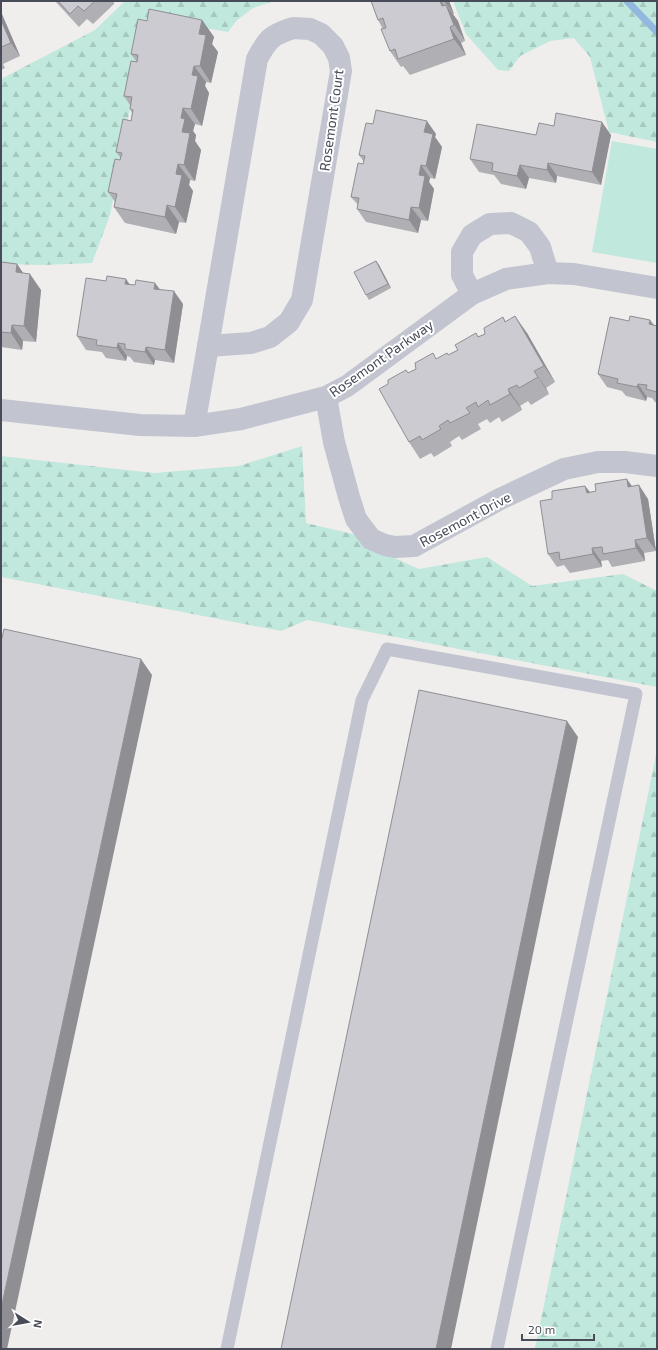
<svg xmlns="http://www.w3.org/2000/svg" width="658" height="1350" font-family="'Exo 2',sans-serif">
  <defs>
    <pattern id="forest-firs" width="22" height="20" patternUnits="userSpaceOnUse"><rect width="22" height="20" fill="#c0e8dc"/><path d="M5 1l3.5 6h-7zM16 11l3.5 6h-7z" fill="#a6c8bf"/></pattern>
  </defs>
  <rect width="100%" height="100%" fill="#efeeed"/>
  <g fill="url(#forest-firs)">
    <polygon points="125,1 274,1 253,8 236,21 228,32 147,18 110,215 92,263 44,265 1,264 1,79 95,30"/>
    <polygon points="453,1 657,1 657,142 609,132 590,57 574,38 550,41 520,56 509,71 498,70 466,34"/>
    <polygon points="302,446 306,523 353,534 390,556 419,569 487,557 532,586 623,574 657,591 657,687 307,620 281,631 1,577 1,456 154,473 239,466"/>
    <polygon points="657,750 657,1349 535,1349"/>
  </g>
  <polygon fill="#c0e8dc" points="612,141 657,149 657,263 592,252"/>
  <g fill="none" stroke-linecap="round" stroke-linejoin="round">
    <polyline stroke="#92b8e0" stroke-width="7" points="627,1 657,32"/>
    <polyline stroke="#c2c5d0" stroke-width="13" points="227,1349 362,700 387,649 636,694 497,1349"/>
    <g stroke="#c2c5d0" stroke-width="22">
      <path d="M293,28l17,1 11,5 12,12 6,12 2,13 -39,229 -13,22 -19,15 -19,6 -43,3 49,-287c11,-21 15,-24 36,-31z"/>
      <polyline points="472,294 462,275 462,252 472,235 490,224 511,223 529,232 540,247 548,273"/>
      <polyline points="326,397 334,442 349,497 356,519 371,539 385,545 395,547 414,546 500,499 564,469 598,462 625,462 657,466"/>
      <polyline points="1,410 140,425 194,426 241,419 326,397 347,386 472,294 506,279 548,273 574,274 657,288"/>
      <polyline points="194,426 208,346"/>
    </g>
  </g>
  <g fill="#afafb4">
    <polygon points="55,1 114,1 114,4 93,24 87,19 79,27"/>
    <polygon points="371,1 449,1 454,14 453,14 458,21 465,41 461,43 466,55 410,75 403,66 401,67 390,51 383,29 378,20"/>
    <polygon points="1,12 20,56 3,64 5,68 1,70"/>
    <polygon points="202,20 214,37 212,44 218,52 211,83 206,82 205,86 209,93 202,126 195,124 193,131 196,135 195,141 201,150 195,181 190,180 189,185 193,191 186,223 179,222 176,234 125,223 114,207 115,202 108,192 120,160 121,158 116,152 131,121 132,113 130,109 130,105 124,96 137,62 131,54 147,21"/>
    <polygon points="554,126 611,135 601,185 557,176 556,183 529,178 526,189 501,184 494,175 479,172 470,159 536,135"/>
    <polygon points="436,134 435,137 442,147 435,179 430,178 429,182 434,189 428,221 421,220 418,233 366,222 357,209 358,205 351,197 364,162 359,155"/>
    <polygon points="376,261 379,265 391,288 369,300 366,295"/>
    <polygon points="1,262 17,264 23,273 41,290 36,342 23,341 22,350 1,347"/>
    <polygon points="131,285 160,289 183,304 174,363 155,360 154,365 134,362 130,357 127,356 126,361 106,358 102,352 86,350 77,336"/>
    <polygon points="503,317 506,322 527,333 555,382 546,388 549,394 531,405 528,401 520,406 522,410 502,422 499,417 490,423 487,419 478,424 481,429 462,440 459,436 450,442 452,446 434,457 431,453 420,459 409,442 408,373 437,359 449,355 458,350 476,333 478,337 485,334"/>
    <polygon points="650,320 654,325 657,326 657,403 655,402 652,398 647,397 646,401 626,396 622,391 607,387 598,374 629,321"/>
    <polygon points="585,486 590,492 632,487 648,499 656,551 644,553 645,561 612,567 608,560 601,561 602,567 570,573 564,565 557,567 548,554 552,499"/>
  </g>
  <g fill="#8f8e92">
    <polygon points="440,1 441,1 450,14 446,5 458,21 465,41 442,6"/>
    <polygon points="444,1 449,1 454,14"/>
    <polygon points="1,12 20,56 11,43 1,20"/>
    <polygon points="202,20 214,37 212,44 218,52 211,83 200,66 199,34"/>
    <polygon points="450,27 461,43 466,55 454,39"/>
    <polygon points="194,66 206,82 205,86 209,93 202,126 191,109 192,75"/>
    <polygon points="183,108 195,124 193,131 196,135 195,141 201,150 195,181 184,165 181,118"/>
    <polygon points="427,121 436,134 435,137 442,147 435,179 426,166 424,132"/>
    <polygon points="602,122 611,135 601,185 592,172"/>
    <polygon points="548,163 557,176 556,183 547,170"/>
    <polygon points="178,164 190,180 189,185 193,191 186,223 175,207 176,174"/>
    <polygon points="421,165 430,178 429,182 434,189 428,221 419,208 419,175"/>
    <polygon points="520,165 529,178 526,189 517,176"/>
    <polygon points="167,205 179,222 176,234 165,217"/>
    <polygon points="411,207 421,220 418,233 409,220"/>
    <polygon points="376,261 379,265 391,288 388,284"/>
    <polygon points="17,264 28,280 16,272"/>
    <polygon points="30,274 41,290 36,342 24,326"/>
    <polygon points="126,279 135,292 125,284"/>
    <polygon points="155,283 165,296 154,289"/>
    <polygon points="174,291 183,304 174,363 165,350"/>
    <polygon points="515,316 527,333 555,382 544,366"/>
    <polygon points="650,320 657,330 649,324"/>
    <polygon points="12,325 23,341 22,350 11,333"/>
    <polygon points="118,343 127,356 126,361 117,348"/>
    <polygon points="146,347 155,360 154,365 145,352"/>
    <polygon points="534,371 546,388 549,394 538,377"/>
    <polygon points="638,384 647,397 646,401 637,387"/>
    <polygon points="508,389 520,406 522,410 510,394"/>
    <polygon points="627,479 636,492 628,487"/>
    <polygon points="639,485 648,499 656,551 647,538"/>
    <polygon points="585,486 595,499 587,493"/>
    <polygon points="635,540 644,553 645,561 636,548"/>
    <polygon points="592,548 601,561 602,567 593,554"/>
    <polygon points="141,659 152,675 7,1349 1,1349 1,1309"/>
    <polygon points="567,721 578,737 451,1349 436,1349"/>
  </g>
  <g fill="#cccbd1" stroke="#8f8e92">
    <polygon points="58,1 95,1 84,11 78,6 70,14"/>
    <polygon points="371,1 440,1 442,6 446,5 454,25 450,27 454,39 398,59 395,49 390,51 381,29 386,28 383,18 378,20"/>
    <polygon points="149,9 202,20 199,34 206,35 200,66 194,66 192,75 198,76 191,109 183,108 181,118 185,119 182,132 190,133 184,165 178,164 176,174 182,175 175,207 167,205 165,217 114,207 117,194 108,192 115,159 120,160 122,153 116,152 123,119 131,121 133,110 130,109 132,97 124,96 131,61 137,62 138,55 131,54 138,19 147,21"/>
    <polygon points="1,20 11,43 1,47"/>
    <polygon points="376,110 427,121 424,132 433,134 426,166 421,165 419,175 425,176 419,208 411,207 409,220 357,209 359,198 351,197 358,163 363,164 365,156 359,155 366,123 373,124"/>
    <polygon points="556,113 602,122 592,172 548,163 547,170 520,165 517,176 492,171 493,163 470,159 477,124 536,135 539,123 554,126"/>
    <polygon points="376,261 388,284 366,295 354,272"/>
    <polygon points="1,262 17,264 16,272 30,274 24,326 12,325 11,333 1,332"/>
    <polygon points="107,276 126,279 125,284 135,285 136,280 155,283 154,289 174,291 165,350 146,347 145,352 125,349 125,344 118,343 117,348 96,345 97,340 77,336 86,278 106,281"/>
    <polygon points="515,316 544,366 534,371 538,377 519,388 517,385 508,389 510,394 490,405 488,400 478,407 476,402 466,408 470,413 450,423 448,420 439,426 441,429 422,440 420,436 409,442 379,389 388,384 388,380 406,370 408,373 416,369 415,363 433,353 436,359 447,353 448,355 458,350 455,345 476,333 478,337 485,334 484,328 503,317 505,322"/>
    <polygon points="630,316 650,320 649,324 657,326 657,392 646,389 647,385 638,384 637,387 617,383 618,379 598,374 610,317 629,321"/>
    <polygon points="627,479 628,487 639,485 647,538 635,540 636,548 603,554 602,547 592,548 593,554 560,560 559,552 548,554 540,501 552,499 552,491 585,486 587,493 596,491 595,484"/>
    <polygon points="4,629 141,659 1,1309 1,642"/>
    <polygon points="419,690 567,721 436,1349 281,1349"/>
  </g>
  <g text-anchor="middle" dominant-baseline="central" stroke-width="4" stroke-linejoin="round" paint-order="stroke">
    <g font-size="14" fill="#484b58" stroke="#fff">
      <text transform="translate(331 120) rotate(-82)">Rosemont Court</text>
      <text transform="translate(381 358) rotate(-35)">Rosemont Parkway</text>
      <text transform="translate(465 519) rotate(-28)">Rosemont Drive</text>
    </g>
  </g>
  <rect width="658" height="1350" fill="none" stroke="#484b58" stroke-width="4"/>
  <g transform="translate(28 1322) rotate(101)" stroke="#ffffff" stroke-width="3" paint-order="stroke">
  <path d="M0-3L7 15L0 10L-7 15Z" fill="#484b58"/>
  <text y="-6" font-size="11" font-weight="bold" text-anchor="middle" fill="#484b58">N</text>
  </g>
  <path d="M522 1334v6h72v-6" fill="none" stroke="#484b58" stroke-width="2"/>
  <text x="528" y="1334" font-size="12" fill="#484b58" stroke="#ffffff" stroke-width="3" paint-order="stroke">20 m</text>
</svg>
